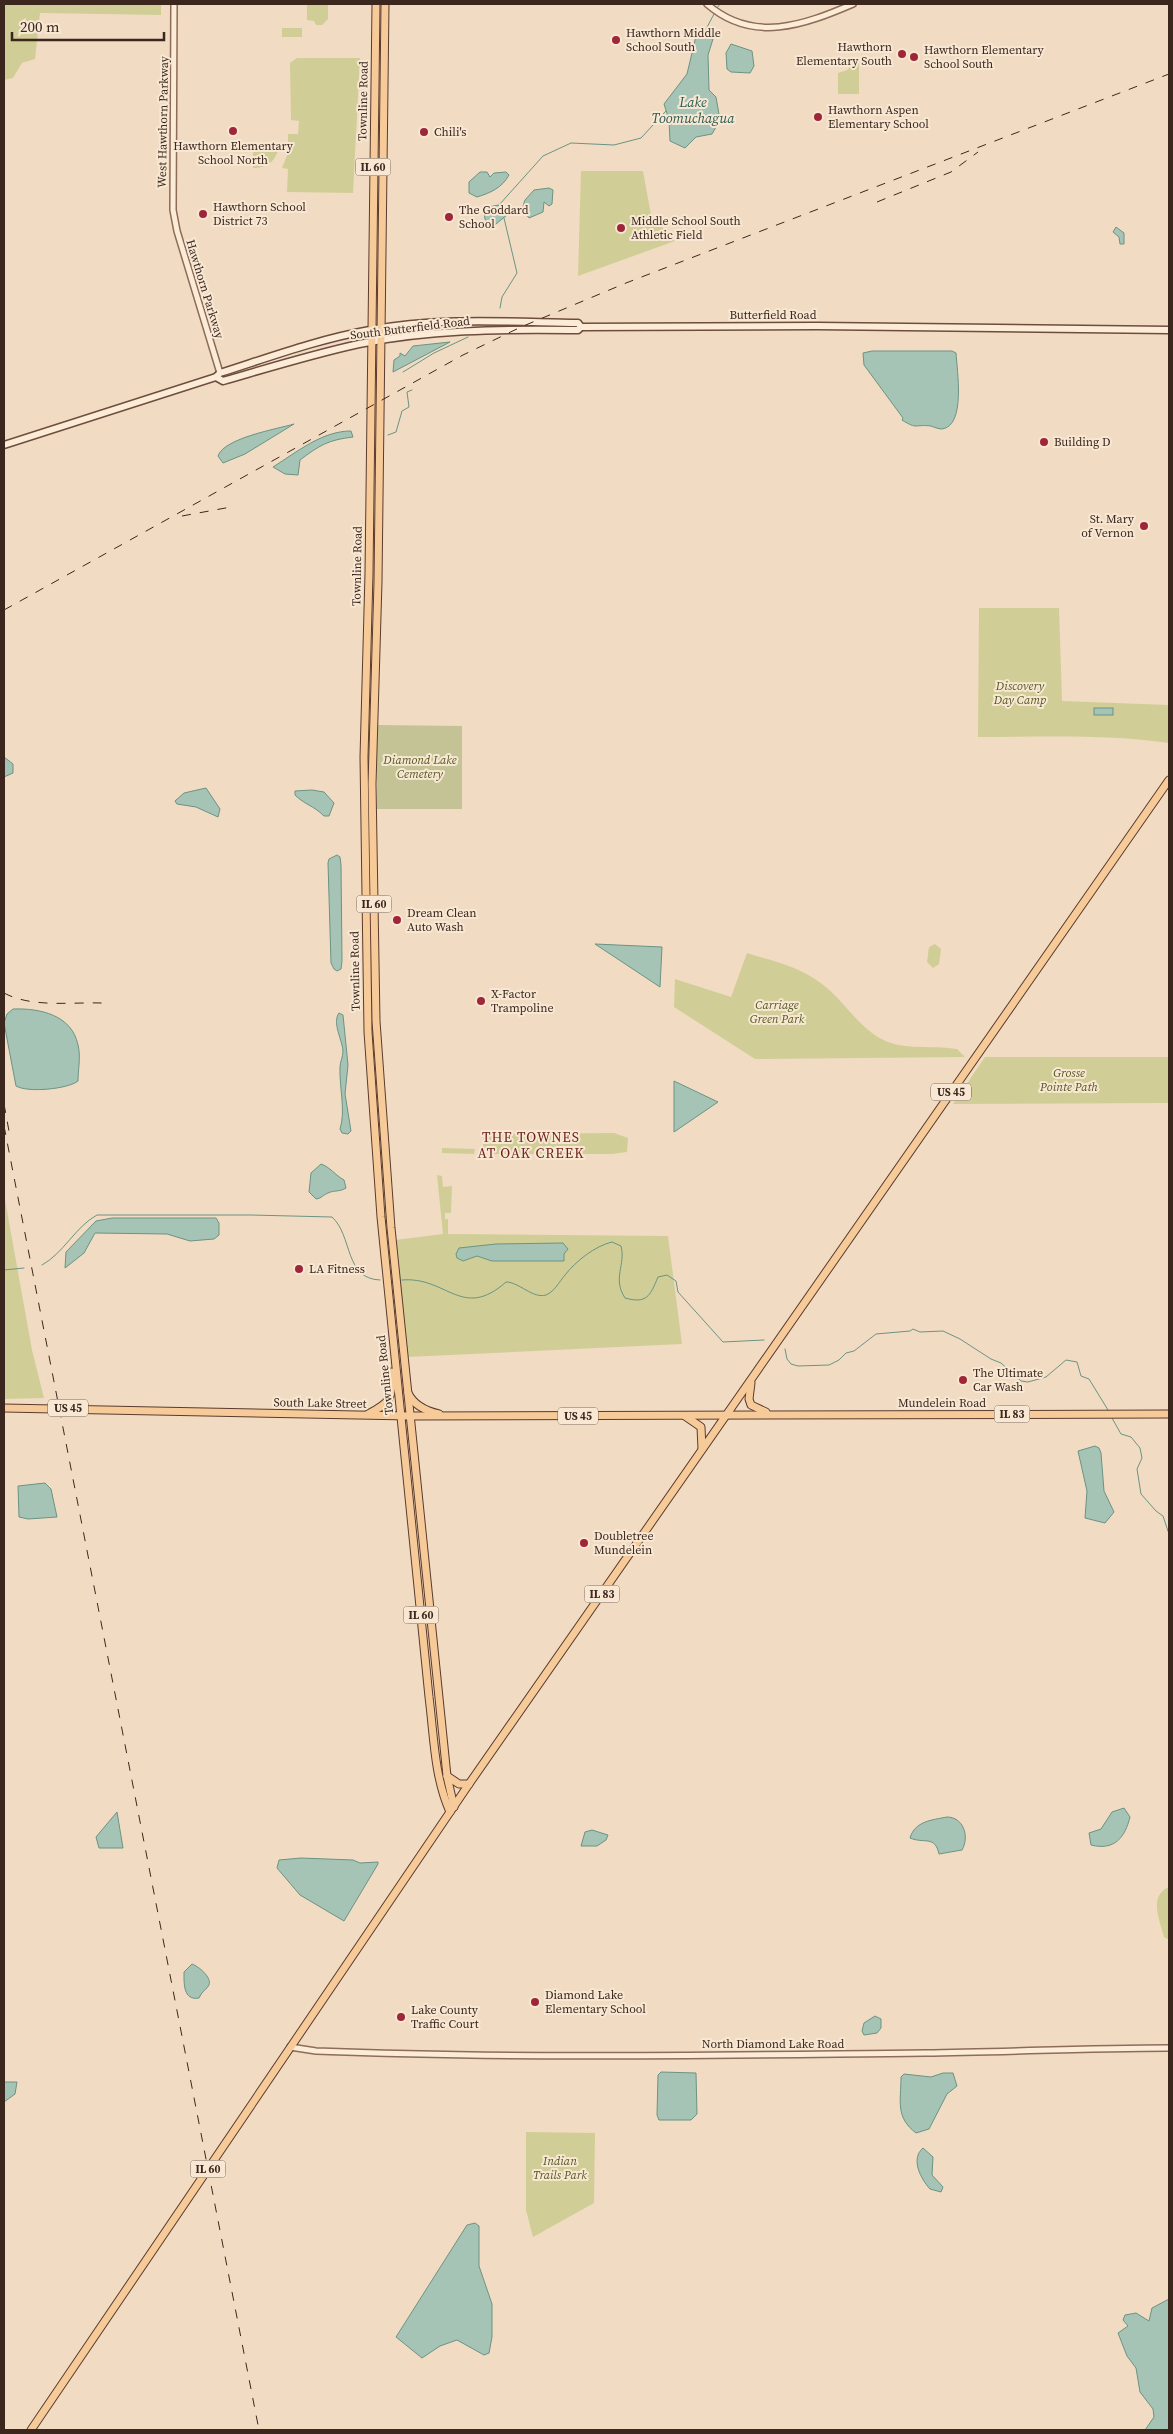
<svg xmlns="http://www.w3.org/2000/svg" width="1173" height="2434" font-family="'Source Serif 4',serif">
  <rect width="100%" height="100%" fill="#f1dcc3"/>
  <g fill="#d0ce96">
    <polygon points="4,4 161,4 161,15 40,13 35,59 22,63 13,78 4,80"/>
    <polygon points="307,4 328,4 328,19 322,25 316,25 314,21 307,20"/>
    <rect x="282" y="28" width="20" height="9"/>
    <polygon points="297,58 360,58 353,193 287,192 288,169 282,168 288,153 288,134 298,134 299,121 291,120 290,63"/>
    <polygon points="854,63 859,63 859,94 838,94 838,73 847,70"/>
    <path d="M260,144l20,1c-4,15 -11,23 -27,23v-18z"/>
    <polygon points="581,171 643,171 651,215 675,241 578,276"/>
    <path d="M979,608h80l3,93 107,4v38c-63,-9 -127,-6 -191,-6z"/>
    <polygon points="935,944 941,949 939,964 933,968 927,962 929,947"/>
    <path d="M747,953c28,9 51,13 75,31 23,17 38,47 66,58 22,8 46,3 69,7l8,8 -210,2 -81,-52 1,-28 56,18z"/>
    <polygon points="985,1057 1169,1057 1169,1103 953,1104"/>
    <polygon points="614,1133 628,1138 627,1152 612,1154 495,1154 483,1150 483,1137 494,1134"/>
    <polygon points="442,1148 475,1149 474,1154 442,1153"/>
    <polygon points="437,1175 442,1176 443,1187 452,1186 451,1213 445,1213 445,1219 448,1219 448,1234 668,1236 682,1344 407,1357 395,1240 443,1234"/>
    <polygon points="4,1194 32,1350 44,1398 4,1399"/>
    <path d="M1169,1887v53l-5,-3c-4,-17 -16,-41 5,-50z"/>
    <polygon points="526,2132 595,2133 594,2203 533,2237 526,2210"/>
  </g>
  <polygon fill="#c4c396" points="377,725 462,726 462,809 377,809"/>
  <g fill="#a6c4b6" stroke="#6b9383">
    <polygon points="696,36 713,39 708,55 709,90 716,97 720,120 712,134 696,137 685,148 670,141 669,120 664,104 687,74"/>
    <polygon points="731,44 752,51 754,66 750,73 731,72 727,69 726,53"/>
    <path d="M480,172h7l3,5 4,-4 12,-1 3,3c-7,13 -19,18 -32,22l-8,-4v-11z"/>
    <polygon points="549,188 553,190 552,204 549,206 544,202 543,212 529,218 522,209 525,200 534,190"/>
    <polygon points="499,205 507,215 491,228 485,219 484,212 488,207"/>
    <polygon points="1116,227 1124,233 1124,244 1120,244 1119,237 1113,232"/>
    <polygon points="450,342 393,372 394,360 400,356 400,353 405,356 413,346"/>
    <path d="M872,351h80l4,2c1,17 10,73 -14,76 -4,0 -8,-2 -11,-3 -17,-2 -13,4 -29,-6l1,-2 -39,-53 -1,-12z"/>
    <path d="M294,424l-49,30 -22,9 -5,-7c6,-18 59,-27 76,-32z"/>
    <path d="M351,431l2,6c-25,3 -33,8 -53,23l-2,15 -13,-1 -12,-7c24,-15 49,-36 78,-36z"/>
    <rect x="1094" y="708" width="19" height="7"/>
    <polygon points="4,757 13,764 13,773 4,777"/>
    <polygon points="206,788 220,809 218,817 196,807 177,804 175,801 184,793"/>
    <path d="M312,790l12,2 10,11 -5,13h-5c-11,-11 -19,-11 -29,-21v-4z"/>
    <polygon points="337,855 340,857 341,865 342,961 341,969 337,971 334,969 331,963 328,863 329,859"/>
    <polygon points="595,944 662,947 660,987"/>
    <path d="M13,1009c27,-1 59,6 65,36 3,11 0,25 0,36 -10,8 -50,12 -62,5l-12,-63 3,-9z"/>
    <path d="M339,1013l4,2 5,50 -3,29 6,37 -3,3 -6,-1 -2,-4c6,-18 -1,-43 0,-62 0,-5 3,-10 3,-16 -1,-12 -11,-28 -4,-38z"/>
    <polygon points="674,1081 718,1102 674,1132"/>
    <path d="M321,1164c9,3 14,11 23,16l2,8c-6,4 -12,2 -18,5 -5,2 -6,5 -12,6l-7,-7 2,-19z"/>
    <polygon points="112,1218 216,1218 219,1223 219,1235 214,1239 190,1241 167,1234 95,1233 84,1253 65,1268 66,1252 96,1221"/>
    <polygon points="563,1243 568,1249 564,1254 564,1261 492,1261 477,1256 463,1261 457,1258 456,1254 459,1248 496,1244"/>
    <polygon points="1095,1446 1099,1448 1101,1453 1104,1491 1114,1512 1105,1523 1085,1518 1087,1491 1078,1451"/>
    <polygon points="45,1483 51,1489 57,1517 28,1519 19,1517 18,1486"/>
    <path d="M1124,1808l6,9c-5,20 -15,34 -39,28l-2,-12 12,-4 11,-17z"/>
    <polygon points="117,1812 123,1848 99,1848 96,1837"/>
    <path d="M947,1817c16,0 23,19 15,33l-23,4c-4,-19 -15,-10 -29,-16 5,-17 22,-18 37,-21z"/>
    <polygon points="592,1830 608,1835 606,1840 597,1846 581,1846 585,1832"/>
    <polygon points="301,1858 353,1860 360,1863 378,1862 378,1864 344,1921 300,1895 277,1868 279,1860"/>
    <path d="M192,1964c6,2 20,13 17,21 -2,4 -8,7 -10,13 -16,3 -15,-15 -15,-26z"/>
    <polygon points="875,2016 881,2019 881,2028 877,2033 864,2035 862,2031 864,2023"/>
    <polygon points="661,2072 696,2073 697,2114 691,2120 659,2120 657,2115 658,2075"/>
    <path d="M943,2073h10l4,13 -10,8 -18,35 -13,4c-21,-16 -15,-32 -15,-56l3,-3 27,3z"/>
    <polygon points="4,2082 17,2082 15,2094 4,2102"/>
    <path d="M923,2148l10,9 -1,18 11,12 -2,5 -11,-3c-9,-10 -20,-30 -7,-41z"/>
    <polygon points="475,2223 479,2226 479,2266 492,2304 492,2337 489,2353 484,2355 457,2340 440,2346 422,2358 396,2337 467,2225"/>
    <polygon points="1169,2299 1169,2430 1145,2430 1154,2417 1153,2409 1140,2392 1136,2368 1127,2356 1118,2333 1128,2326 1123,2320 1125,2315 1136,2313 1149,2321 1152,2308"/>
  </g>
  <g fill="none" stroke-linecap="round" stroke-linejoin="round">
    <g stroke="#6b9383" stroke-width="1">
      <polyline points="717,8 720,4"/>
      <polyline points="702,37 715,12"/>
      <polyline points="499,205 543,156 571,143 614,145 641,138 666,111"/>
      <polyline points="500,308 502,297 517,273 504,218"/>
      <polyline points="403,372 434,353 468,337"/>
      <polyline points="388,435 396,432 402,411 409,407 407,392 412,390"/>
      <path d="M42,1265c22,-12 33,-38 55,-50h154l81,2c21,19 12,62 48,63"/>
      <polyline points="4,1270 24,1268"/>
      <path d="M402,1280c45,-4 60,41 104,2 13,0 27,17 40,13 9,-4 13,-13 19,-20 11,-14 30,-29 47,-33l9,4c5,19 -9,32 4,52 22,6 25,-2 33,-21l9,-2 9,6 2,11 45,50 41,-2"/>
      <polyline points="785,1349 787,1359 791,1364 798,1366 829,1365 839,1360 846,1353 854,1351 876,1334 910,1331 913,1329 920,1332 943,1331 960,1339 991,1359 1001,1363 1021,1381 1028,1382 1046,1377 1066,1360 1077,1362 1081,1376 1089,1379 1108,1410"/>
      <polyline points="1112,1418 1121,1434 1131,1437 1140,1448 1142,1458 1137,1469 1141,1494 1156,1511 1163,1516 1169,1534"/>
    </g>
    <defs>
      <g id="tertiary">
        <polyline points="174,4 173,210 177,231 220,373"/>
        <path d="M707,4c46,40 97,21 146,0"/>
        <path d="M290,2047l26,4c203,8 406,4 609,2 81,-1 163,-5 244,-5"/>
      </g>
      <g id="secondary">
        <path d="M216,377l7,4c45,-13 90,-27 136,-37 69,-14 141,-15 212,-14h7l3,-3"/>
        <path d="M4,445l212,-68 4,-4c50,-16 99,-34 150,-43 68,-13 139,-8 208,-7l3,4 236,-1 352,4"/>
      </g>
      <g id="primary">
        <path d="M376,4l-7,570 -5,183 4,275 13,185 48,480c5,39 5,79 21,115"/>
        <polyline points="385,4 378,582 372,784 376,1021 391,1228 447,1776 454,1807"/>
        <polyline points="751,1383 749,1399 751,1405 766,1412"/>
        <path d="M408,1393c6,13 18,18 31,21"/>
        <polyline points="4,1408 409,1416 1169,1414"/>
        <path d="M368,1414c23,-12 25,-15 23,-42"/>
        <polyline points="685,1416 701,1427 702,1449"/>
        <polyline points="447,1776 459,1784 469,1784"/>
        <polyline points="31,2430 469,1784 1169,780"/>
      </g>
    </defs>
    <use href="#tertiary" stroke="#8d6c59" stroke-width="8"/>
    <use href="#secondary" stroke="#6e4d3c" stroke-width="9"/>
    <use href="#primary" stroke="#5a3b2d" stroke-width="9"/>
    <use href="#tertiary" stroke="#fbebd7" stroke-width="5"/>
    <use href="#secondary" stroke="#fbebd7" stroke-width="6"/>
    <use href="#primary" stroke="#f6cb99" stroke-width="7"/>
    <g stroke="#3c271e" stroke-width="1" stroke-dasharray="9 9" stroke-linecap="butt">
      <polyline points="877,202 951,172 978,152"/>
      <polyline points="182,516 231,507"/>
      <polyline points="4,610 463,355 521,327 626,283 1169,74"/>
      <path d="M4,993c28,15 67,9 98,10"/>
      <polyline points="4,1104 9,1131"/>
      <polyline points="4,1126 259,2430"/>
    </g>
  </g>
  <g fill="#9f2538" stroke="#f8e8d3" stroke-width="2">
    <circle cx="616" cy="40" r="5"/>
    <circle cx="902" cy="54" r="5"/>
    <circle cx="914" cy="57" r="5"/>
    <circle cx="818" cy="117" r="5"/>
    <circle cx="233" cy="131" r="5"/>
    <circle cx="424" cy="132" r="5"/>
    <circle cx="203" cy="214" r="5"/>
    <circle cx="449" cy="217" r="5"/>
    <circle cx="621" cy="228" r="5"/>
    <circle cx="1044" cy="442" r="5"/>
    <circle cx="1144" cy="526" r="5"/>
    <circle cx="397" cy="920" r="5"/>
    <circle cx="481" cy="1001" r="5"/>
    <circle cx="299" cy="1269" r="5"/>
    <circle cx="963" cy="1380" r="5"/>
    <circle cx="584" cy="1543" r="5"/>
    <circle cx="535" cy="2002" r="5"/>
    <circle cx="401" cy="2017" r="5"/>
  </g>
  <g text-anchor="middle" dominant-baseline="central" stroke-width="4" stroke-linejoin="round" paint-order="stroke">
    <g fill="#f8e8d3" stroke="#746154" stroke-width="1">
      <rect x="355.5" y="158.5" width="35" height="17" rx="4"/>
      <rect x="356.5" y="895.5" width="35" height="17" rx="4"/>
      <rect x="931" y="1083.5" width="40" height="17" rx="4"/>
      <rect x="48" y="1399.5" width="40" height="17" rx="4"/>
      <rect x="994.5" y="1405.5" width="35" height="17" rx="4"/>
      <rect x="558" y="1407.5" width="40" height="17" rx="4"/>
      <rect x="584.5" y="1585.5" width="35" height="17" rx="4"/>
      <rect x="403.5" y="1606.5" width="35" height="17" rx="4"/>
      <rect x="190.5" y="2160.5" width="35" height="17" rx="4"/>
    </g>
    <g font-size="11" font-weight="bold" fill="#3c271e">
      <text x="373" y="167">IL 60</text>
      <text x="374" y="904">IL 60</text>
      <text x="951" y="1092">US 45</text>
      <text x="68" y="1408">US 45</text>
      <text x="1012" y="1414">IL 83</text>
      <text x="578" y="1416">US 45</text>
      <text x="602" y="1594">IL 83</text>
      <text x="421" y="1615">IL 60</text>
      <text x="208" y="2169">IL 60</text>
    </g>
    <g font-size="12" fill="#3c271e" stroke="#f8e8d3" text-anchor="start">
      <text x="626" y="33">Hawthorn Middle<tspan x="626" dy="14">School South</tspan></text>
      <text x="892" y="47" text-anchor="end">Hawthorn<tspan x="892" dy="14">Elementary South</tspan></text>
      <text x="924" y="50">Hawthorn Elementary<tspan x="924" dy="14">School South</tspan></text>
      <text x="828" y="110">Hawthorn Aspen<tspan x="828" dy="14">Elementary School</tspan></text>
      <text x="434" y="132">Chili's</text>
      <text x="233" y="146" text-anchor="middle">Hawthorn Elementary<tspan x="233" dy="14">School North</tspan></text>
      <text x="213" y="207">Hawthorn School<tspan x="213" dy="14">District 73</tspan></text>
      <text x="459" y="210">The Goddard<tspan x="459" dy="14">School</tspan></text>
      <text x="631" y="221">Middle School South<tspan x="631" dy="14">Athletic Field</tspan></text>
      <text x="1054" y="442">Building D</text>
      <text x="1134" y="519" text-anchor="end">St. Mary<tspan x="1134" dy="14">of Vernon</tspan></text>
      <text x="407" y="913">Dream Clean<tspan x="407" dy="14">Auto Wash</tspan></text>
      <text x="491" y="994">X-Factor<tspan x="491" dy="14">Trampoline</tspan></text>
      <text x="309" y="1269">LA Fitness</text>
      <text x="973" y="1373">The Ultimate<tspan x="973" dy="14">Car Wash</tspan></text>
      <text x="594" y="1536">Doubletree<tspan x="594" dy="14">Mundelein</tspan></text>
      <text x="545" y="1995">Diamond Lake<tspan x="545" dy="14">Elementary School</tspan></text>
      <text x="411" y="2010">Lake County<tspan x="411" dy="14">Traffic Court</tspan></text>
    </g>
    <g font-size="12" fill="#3c271e" stroke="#f8e8d3">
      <text transform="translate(363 101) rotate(-89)">Townline Road</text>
      <text transform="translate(163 122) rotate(-89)">West Hawthorn Parkway</text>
      <text transform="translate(205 289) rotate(73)">Hawthorn Parkway</text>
      <text x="773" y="315">Butterfield Road</text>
      <text transform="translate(410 328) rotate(-7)">South Butterfield Road</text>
      <text transform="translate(357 566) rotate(-89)">Townline Road</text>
      <text transform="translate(355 971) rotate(-91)">Townline Road</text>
      <text transform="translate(385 1375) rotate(-96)">Townline Road</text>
      <text transform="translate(320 1403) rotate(1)">South Lake Street</text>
      <text x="942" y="1403">Mundelein Road</text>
      <text x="773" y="2044">North Diamond Lake Road</text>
    </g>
    <g font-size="12" font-style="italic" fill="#545923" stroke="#f8e8d3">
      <text x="1020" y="686">Discovery<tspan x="1020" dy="14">Day Camp</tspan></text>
      <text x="420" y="760">Diamond Lake<tspan x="420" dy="14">Cemetery</tspan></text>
      <text x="777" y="1005">Carriage<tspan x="777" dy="14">Green Park</tspan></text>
      <text x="1069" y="1073">Grosse<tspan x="1069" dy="14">Pointe Path</tspan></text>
      <text x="560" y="2161">Indian<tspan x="560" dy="14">Trails Park</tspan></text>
    </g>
    <g font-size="14" font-style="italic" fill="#2c5c52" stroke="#f8e8d3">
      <text x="693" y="102">Lake<tspan x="693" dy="16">Toomuchagua</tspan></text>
    </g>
    <g font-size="14" letter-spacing="1" fill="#6b1f1a" stroke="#f8e8d3">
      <text x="531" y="1137">THE TOWNES<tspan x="531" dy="16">AT OAK CREEK</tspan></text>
    </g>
  </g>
  <rect width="1173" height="2434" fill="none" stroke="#3c271e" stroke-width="10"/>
  <path d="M12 32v8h152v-8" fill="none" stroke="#3c271e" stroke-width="2.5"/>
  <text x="20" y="32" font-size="15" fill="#3c271e" stroke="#f8e8d3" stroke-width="4" paint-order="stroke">200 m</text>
</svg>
